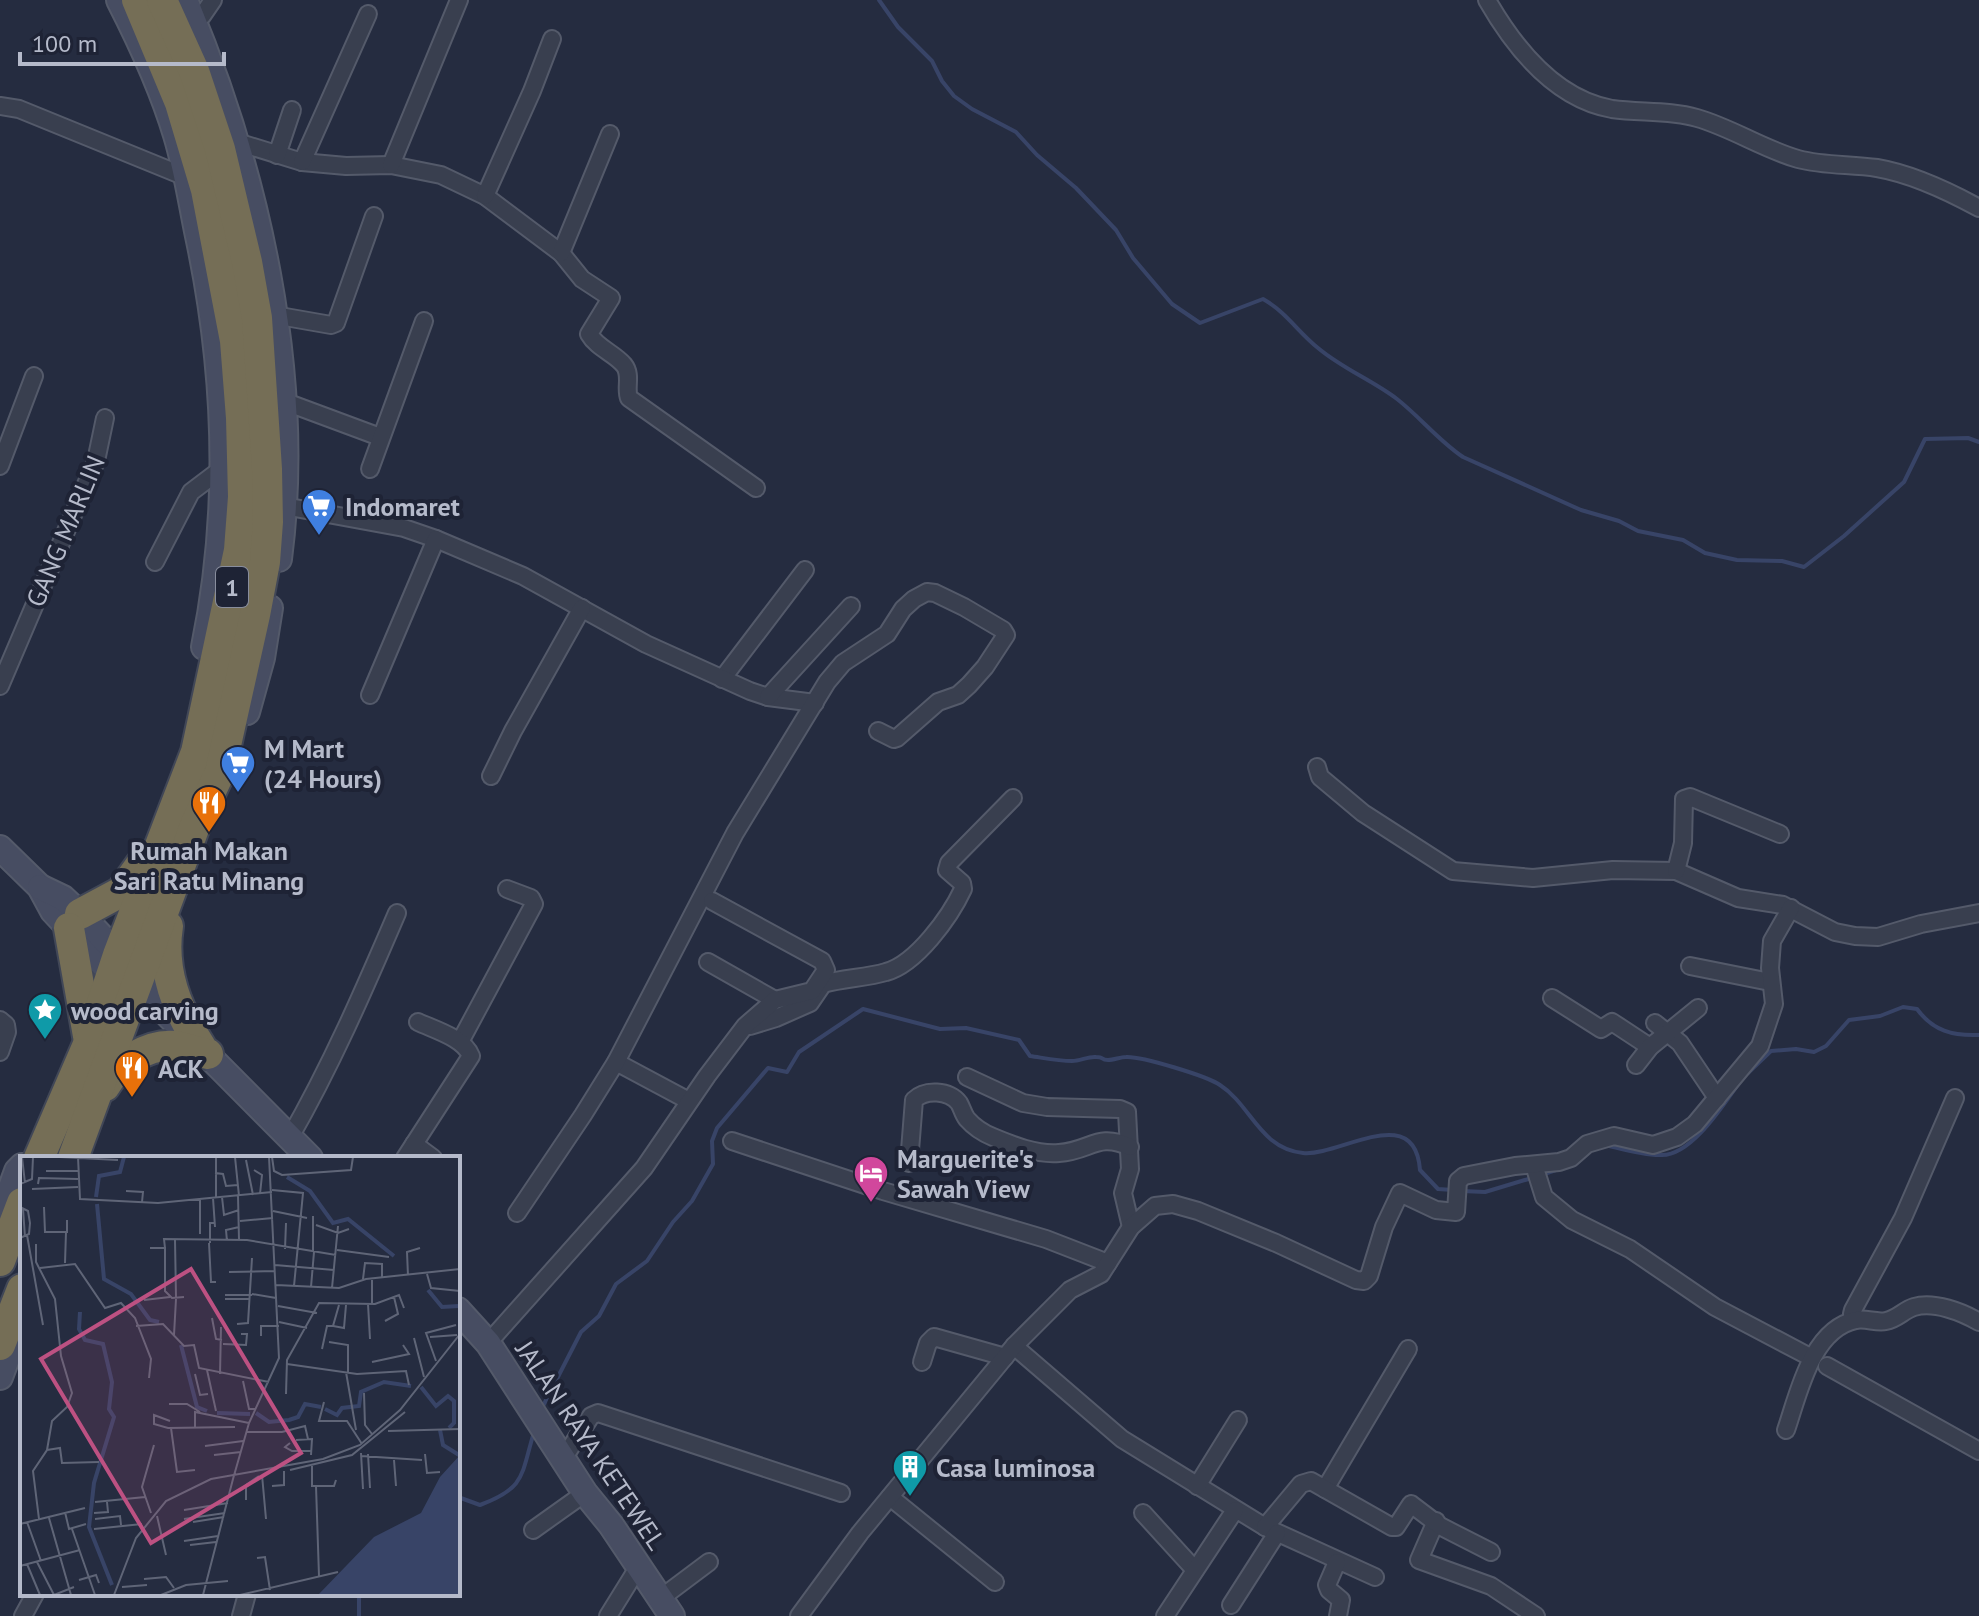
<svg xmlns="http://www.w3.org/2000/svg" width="1979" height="1616" font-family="'PT Sans',sans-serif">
  <rect width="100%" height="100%" fill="#252c40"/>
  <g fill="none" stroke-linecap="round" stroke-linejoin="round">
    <g stroke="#384467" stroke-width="4">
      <path d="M879,0l19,27 34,34 10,20 12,15 18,13 44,23 21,23 39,33 40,42 17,28 39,46 28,19 63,-24c23,13 35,33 55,49 25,21 54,32 79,51 23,18 42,42 66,58l118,53 38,11 19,10 45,9 22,13 32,7 45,1 22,6 40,-31 60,-54 21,-43 43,-1 11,4"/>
      <path d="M1748,1073l23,-22 25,-2 18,3 12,-6 23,-26 31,-4 23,-9 14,2c16,22 36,27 62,26"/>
      <path d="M1605,1145c17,4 39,11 57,10 30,0 61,-50 77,-72"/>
      <polyline points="1544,1174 1562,1168"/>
      <polyline points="1462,1191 1485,1192 1535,1177"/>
      <path d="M542,1408l39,-76 18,-16 17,-32 31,-23 26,-39 19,-21 21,-37 -1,-23 5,-13 51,-60 19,4 12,-20 64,-43 77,20 26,-1 53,12 11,16c14,2 28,5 42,5 8,0 17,-5 24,-4 9,0 4,3 12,3 6,0 12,-3 18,-3 15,-1 81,19 94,28 31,20 40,64 83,68 36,4 112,-53 117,17l18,19 15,1"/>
      <path d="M458,1497l22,8c46,-17 41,-30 54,-73"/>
      <polyline points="359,1616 359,1594"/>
    </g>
    <defs>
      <g id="street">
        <path d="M1487,0c27,47 68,99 125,109 28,4 57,1 85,9 35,10 66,31 101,41 26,7 53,5 79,9 35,6 71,23 102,40"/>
        <polyline points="193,20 202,16 213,0"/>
        <polyline points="0,106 19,109 186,177"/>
        <path d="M237,142l65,20 44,4 45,-1 50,10 44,21 76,57 21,26 29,19 -22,36c8,14 25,19 35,31 8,10 1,23 5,33l127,90"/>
        <polyline points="277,155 292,110"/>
        <polyline points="302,162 368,14"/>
        <polyline points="391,165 459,0"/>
        <polyline points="485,196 532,91 552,39"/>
        <polyline points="561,253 610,134"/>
        <polyline points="274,315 331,325 336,323 374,216"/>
        <polyline points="283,401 380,437"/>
        <polyline points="0,466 34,376"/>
        <polyline points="370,469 424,321"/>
        <polyline points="284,506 404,528 436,539"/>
        <polyline points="155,562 191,492 224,467"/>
        <polyline points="722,679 805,570"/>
        <polyline points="0,686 96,461 105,418"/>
        <polyline points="370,695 436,539 523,576 646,644 750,691 768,697 815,703"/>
        <polyline points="768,697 851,606"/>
        <polyline points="1317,767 1320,777 1363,813 1453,871 1533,878 1613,870 1676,871 1738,898 1783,905 1835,932 1855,936 1878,937 1921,924 1979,913"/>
        <polyline points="491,776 513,731 582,608"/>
        <polyline points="1676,871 1683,843 1684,799 1690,797 1780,834"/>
        <polyline points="708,962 775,1000"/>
        <polyline points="1690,966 1770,982"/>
        <polyline points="1552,998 1601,1029 1612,1022 1650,1047"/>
        <polyline points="0,1020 6,1025 7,1032 0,1052"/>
        <polyline points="1655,1023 1680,1043 1717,1098"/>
        <path d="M750,1026l26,-8 34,-15 13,-19c20,-6 43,-6 63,-12 30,-8 64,-55 77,-83l-1,-6 -15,-13 2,-7 64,-65"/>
        <polyline points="460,1042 534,904 531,898 507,889"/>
        <polyline points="616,1062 689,1101"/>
        <polyline points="1636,1065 1650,1047 1698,1008"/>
        <polyline points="967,1077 1023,1103 1047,1107 1120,1109 1127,1112 1130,1169 1123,1193 1131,1227"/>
        <path d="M289,1139c42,-73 75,-149 108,-226"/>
        <polyline points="732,1141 883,1191 1046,1239 1108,1263"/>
        <polyline points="414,1144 433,1158"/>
        <path d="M405,1158l66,-102c-7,-18 -36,-26 -53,-34"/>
        <path d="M909,1163l5,-63c11,-11 35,-10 45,3 3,5 4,11 8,16 7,8 16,14 26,18 19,8 44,18 66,16 32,-2 38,-21 71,-6"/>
        <polyline points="1534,1165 1544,1197 1572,1220 1630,1249 1715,1307 1812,1358"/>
        <polyline points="517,1213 583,1115 616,1062 735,833 827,682 843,663 887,634 903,609 914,599 927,592 935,593 964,607 1003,630 1006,635 985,667 969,685 958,695 938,702 897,738 894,739 878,731"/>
        <polyline points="1855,1320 1852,1314 1853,1310 1903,1218 1955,1098"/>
        <polyline points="488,1343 644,1168 707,1076 745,1026 775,1000 812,991 826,970 822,961 712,901"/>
        <polyline points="1014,1346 1122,1439 1265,1527 1375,1577"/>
        <polyline points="922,1362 928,1343 934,1337 1005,1357"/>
        <polyline points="1827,1366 1979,1451"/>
        <path d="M1786,1430c12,-34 25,-101 70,-110 10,-2 20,3 30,1 11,-2 18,-11 28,-14 20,-6 48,5 65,15"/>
        <polyline points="563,1459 591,1416 598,1413 841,1493"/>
        <polyline points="1197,1486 1238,1420"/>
        <polyline points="1325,1489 1408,1349"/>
        <polyline points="890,1497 995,1582"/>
        <polyline points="1143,1513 1195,1570"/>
        <polyline points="1436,1521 1419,1560 1491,1586 1536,1616"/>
        <polyline points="1265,1527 1301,1484 1311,1481 1392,1527 1396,1527 1411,1504 1440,1526 1491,1552"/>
        <polyline points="533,1530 585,1493"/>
        <polyline points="1337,1562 1327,1585 1329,1590 1341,1600 1338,1616"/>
        <polyline points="661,1598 709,1562"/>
        <polyline points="1231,1605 1277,1533"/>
        <polyline points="23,1616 35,1594"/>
        <polyline points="241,1616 247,1594"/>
        <polyline points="608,1616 639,1566"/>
        <polyline points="799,1616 860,1533 1014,1346 1070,1290 1101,1274 1131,1227 1155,1206 1173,1204 1198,1211 1276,1243 1356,1280 1364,1281 1369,1276 1384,1227 1400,1193 1436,1210 1456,1212 1458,1181 1464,1176 1515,1166 1559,1162 1571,1158 1587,1144 1614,1136 1653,1145 1677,1137 1695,1124 1760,1046 1774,1004 1770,968 1772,941 1791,908"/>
        <polyline points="1165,1616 1235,1510"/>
      </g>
      <g id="secondary">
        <path d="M119,0c22,43 43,88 57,135 10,33 15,67 22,101 29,137 34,274 6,411"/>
        <path d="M185,0c72,171 118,374 94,559"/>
        <polyline points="247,712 262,658 270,608"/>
        <polyline points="0,848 40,887 53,911 122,985"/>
        <polyline points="40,887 63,898 80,914 140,977 158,1005 310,1158"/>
        <polyline points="0,1218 17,1171 22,1166"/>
        <polyline points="458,1310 488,1343 585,1493 611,1525 672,1616"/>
        <polyline points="0,1377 18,1329"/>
      </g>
      <g id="highway">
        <polyline points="80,914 121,892 144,860"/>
        <path d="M168,926c-7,45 9,84 33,121"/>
        <polyline points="69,928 88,1036"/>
        <path d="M105,1086c13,-23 43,-43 71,-40 10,2 21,6 32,8"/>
        <polyline points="39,1158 89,1042 118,955 196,752 239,550 243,497 241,418 235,341 206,190 180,103 137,0"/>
        <polyline points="73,1158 196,823 220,772 255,615 265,562 268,522 267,469 257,318 247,262 220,149 194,71 162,0"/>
        <polyline points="0,1261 22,1203"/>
        <polyline points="0,1345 22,1289"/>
      </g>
    </defs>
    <use href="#street" stroke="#545a6a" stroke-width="20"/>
    <use href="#secondary" stroke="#545a6a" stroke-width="28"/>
    <use href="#highway" stroke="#414757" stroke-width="34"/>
    <use href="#street" stroke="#393f4f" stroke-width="16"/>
    <use href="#secondary" stroke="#474d62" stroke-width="24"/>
    <use href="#highway" stroke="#756e56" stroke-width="30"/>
  </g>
  <defs>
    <symbol id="supermarket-pin" viewBox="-11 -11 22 30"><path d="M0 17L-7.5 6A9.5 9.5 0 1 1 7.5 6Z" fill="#3f7fe0" stroke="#1e2335"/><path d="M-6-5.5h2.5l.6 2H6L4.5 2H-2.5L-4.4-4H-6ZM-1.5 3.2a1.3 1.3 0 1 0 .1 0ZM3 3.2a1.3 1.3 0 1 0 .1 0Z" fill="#fff"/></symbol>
    <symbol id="restaurant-pin" viewBox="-11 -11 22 30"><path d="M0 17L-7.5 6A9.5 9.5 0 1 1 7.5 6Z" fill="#e8710a" stroke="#1e2335"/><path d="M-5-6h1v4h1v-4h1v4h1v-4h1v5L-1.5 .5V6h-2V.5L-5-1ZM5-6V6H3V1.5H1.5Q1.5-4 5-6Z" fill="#fff"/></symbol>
    <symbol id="sight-pin" viewBox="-11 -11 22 30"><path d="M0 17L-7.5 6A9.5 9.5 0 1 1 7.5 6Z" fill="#0f9aa8" stroke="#1e2335"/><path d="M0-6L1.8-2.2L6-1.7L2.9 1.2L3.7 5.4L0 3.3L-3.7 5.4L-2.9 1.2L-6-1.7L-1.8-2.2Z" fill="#fff"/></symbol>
    <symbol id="hotel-pin" viewBox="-11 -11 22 30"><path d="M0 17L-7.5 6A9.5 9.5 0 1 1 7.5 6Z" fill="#d1479c" stroke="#1e2335"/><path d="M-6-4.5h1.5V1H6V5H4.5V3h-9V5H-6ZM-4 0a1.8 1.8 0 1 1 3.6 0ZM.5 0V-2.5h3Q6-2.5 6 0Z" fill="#fff"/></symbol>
    <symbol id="building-pin" viewBox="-11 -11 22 30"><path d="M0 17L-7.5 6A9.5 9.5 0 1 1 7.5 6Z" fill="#0f9aa8" stroke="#1e2335"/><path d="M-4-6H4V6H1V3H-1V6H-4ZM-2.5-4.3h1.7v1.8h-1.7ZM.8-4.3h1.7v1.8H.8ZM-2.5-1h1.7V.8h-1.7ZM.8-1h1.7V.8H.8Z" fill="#fff"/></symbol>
  </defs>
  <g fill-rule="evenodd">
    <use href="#supermarket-pin" x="299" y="486" width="40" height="54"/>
    <use href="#supermarket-pin" x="218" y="743" width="40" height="54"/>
    <use href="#restaurant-pin" x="189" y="783" width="40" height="54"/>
    <use href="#sight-pin" x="25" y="990" width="40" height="54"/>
    <use href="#restaurant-pin" x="112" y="1048" width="40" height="54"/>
    <use href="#hotel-pin" x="851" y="1153" width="40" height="54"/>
    <use href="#building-pin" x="890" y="1447" width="40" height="54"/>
  </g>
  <g text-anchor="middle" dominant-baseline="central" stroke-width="8" stroke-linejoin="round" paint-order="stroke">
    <rect fill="#1e2335" stroke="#888d9d" stroke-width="2" x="216" y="567" width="32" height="40" rx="6"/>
    <g font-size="24" font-weight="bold" fill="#b5baca">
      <text x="232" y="587">1</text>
    </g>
    <g font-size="26" font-weight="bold" fill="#b5baca" stroke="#1e2335" text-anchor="start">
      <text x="345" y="506">Indomaret</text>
      <text x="264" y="748">M Mart<tspan x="264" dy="30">(24 Hours)</tspan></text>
      <text x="209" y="850" text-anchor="middle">Rumah Makan<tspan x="209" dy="30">Sari Ratu Minang</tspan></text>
      <text x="71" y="1010">wood carving</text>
      <text x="158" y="1068">ACK</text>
      <text x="897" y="1158">Marguerite's<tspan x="897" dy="30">Sawah View</tspan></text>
      <text x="936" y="1467">Casa luminosa</text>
    </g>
    <g font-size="26" fill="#b5baca" stroke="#1e2335">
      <text transform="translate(65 531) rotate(-67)">GANG MARLIN</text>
      <text transform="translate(591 1445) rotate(56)">JALAN RAYA KETEWEL</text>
    </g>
  </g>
  <g transform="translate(20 1156)">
    <rect width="440" height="440" fill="#252c40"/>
    <path d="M440,299v140h-142l56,-58 47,-24 19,-36z" fill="#384467"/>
    <path fill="none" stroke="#384467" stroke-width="4" d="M267,21l23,14 23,32 15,-4 46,37M76,41l3,-21 21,-4 4,-15M77,48l7,75 27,15 19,26 9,2M408,134l14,17 17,-1M60,156l-1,17 6,11 18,4 9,38 -3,27 5,8 -20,66 -5,44 23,58M161,189l16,62 10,4M401,231l15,19 12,-10 6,5v22l-5,5M305,253l12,6 5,-7 17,-2 2,-14 23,-10 27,4M197,257l33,1M236,257l13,9 20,-2 9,-3 7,-13 16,3M420,274l3,15 16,10"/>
    <path fill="none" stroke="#5f6577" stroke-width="2" d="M2,1l3,26M39,1l59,3M58,1l2,42 78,4 114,-11M196,1v40M215,1l4,39M252,1l2,14 8,4 69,-5 2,-13M226,4l7,35M234,14l8,5 -2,19M26,15h32M195,17l8,1 3,12 12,-1M0,28l12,-5 1,-22M18,28l1,-6 39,1M12,33l46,-2M252,34l31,3 -9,93M106,35l17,1 -1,10M218,40l1,44M202,41l2,18 15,-5M193,42l2,29M180,43v35M0,51l8,4 2,12 -1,11 -9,4M24,51l1,25h22v-12M3,53l2,28M253,55l34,7M220,65l33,-3M296,69l22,8 11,-4M7,79l16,90M155,84l1,57M207,85l-1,-11 13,-3M189,87l2,39h5M190,87v-20h5M16,88v18l19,37 6,57 11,37 -5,14 -15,14 -5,29 -14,21 6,48M130,92h15v43l7,7 12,-1M145,92l-1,-9 83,1 89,15M265,93l1,-26M317,94l52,7M293,95v-35M45,107l1,-31M255,109l59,5M20,112l35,-4 30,44 16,-5 14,15 16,41 -2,19M209,116l46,-1M407,118l4,14 29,3M388,120l-1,-24 13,-4M352,122v26M343,123l2,-16 17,1v14M256,129l63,3 27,-9 94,-10M291,131l3,-35M312,132l6,-62M232,138l24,4M205,139h27M205,143h25M124,144l26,-3M348,148l2,35M319,149l-6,21 11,2 2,-23M258,150l39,7M192,162l4,21 6,1M365,165l13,-7 -4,-17M259,166l28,6M217,168l11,-1 4,-65M116,170l27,-2 21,22 10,-1 5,23 70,14M154,179l2,-36M241,180v-10h18M410,181l27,-2M394,182l10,39M309,186l19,3v27M203,188l23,1 1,-11h-6M302,193l5,-23h6M416,205l-10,-28 30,-8M352,206l37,-8 -6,-9M267,208l70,10 49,-3 3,14M187,214l9,41M326,216l10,58M175,218l5,21 8,-1M200,218l1,-47M223,225l6,28h6M344,237l1,32 7,9M266,238l1,-34 32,-57 56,1 24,-9 5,13M304,246l-5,19h28l15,23M149,248h18l13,8M150,265l-16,-6v9l14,4 67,-1M175,271v-15l54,11M151,272l6,44 18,-2M368,275l72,-2M226,276h36l23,-6 3,13M276,284l16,-1 -1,16M270,287l-5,4 7,4h19M185,290l38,-5M27,294l13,-2 2,15 37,-1M341,297l2,36M348,298l2,34M405,298l2,19 13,-1M194,299l27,-3M341,300l61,4M374,304l2,26M292,309v21h22l2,-6M270,314l62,-15 53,-43M242,319l4,44M213,323l16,-56 30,-65 -10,-201M252,330l12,-1v-14M296,330l3,90M226,344v-15l13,-9M75,346l50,-5M164,354l44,-7M45,356l4,17 17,-5M74,357l14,-1 -1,-10M131,357l-9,-26 12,-42M137,360l9,39M29,362l22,77M75,363l25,-3 1,9M164,363l41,-6M7,366l14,39M173,366l31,-5M0,368l65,-16M52,373l23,66M74,373l48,-5M164,385l34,-5M170,389l26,-3M237,402l8,-1 5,33M17,406l17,33 20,-8M7,408l13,31M0,410l60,-16M124,423l22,-2 8,11M59,424l17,-5 3,8M102,431l25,-2M94,439l22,-57 30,-37 45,-22 112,-20 37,-14 40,-35 60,-76M141,439l25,-10 42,-4M183,439l30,-116M220,439l98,-23"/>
    <path fill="#bd5182" fill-opacity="0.15" stroke="#bd5182" stroke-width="4" d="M171,113l110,184 -150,90 -110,-184z"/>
    <rect width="440" height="440" fill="none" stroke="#b5baca" stroke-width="4"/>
  </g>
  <path d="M20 52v12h204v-12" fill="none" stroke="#b5baca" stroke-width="4"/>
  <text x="32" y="52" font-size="24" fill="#b5baca" stroke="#1e2335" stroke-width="6" paint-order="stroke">100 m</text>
</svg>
